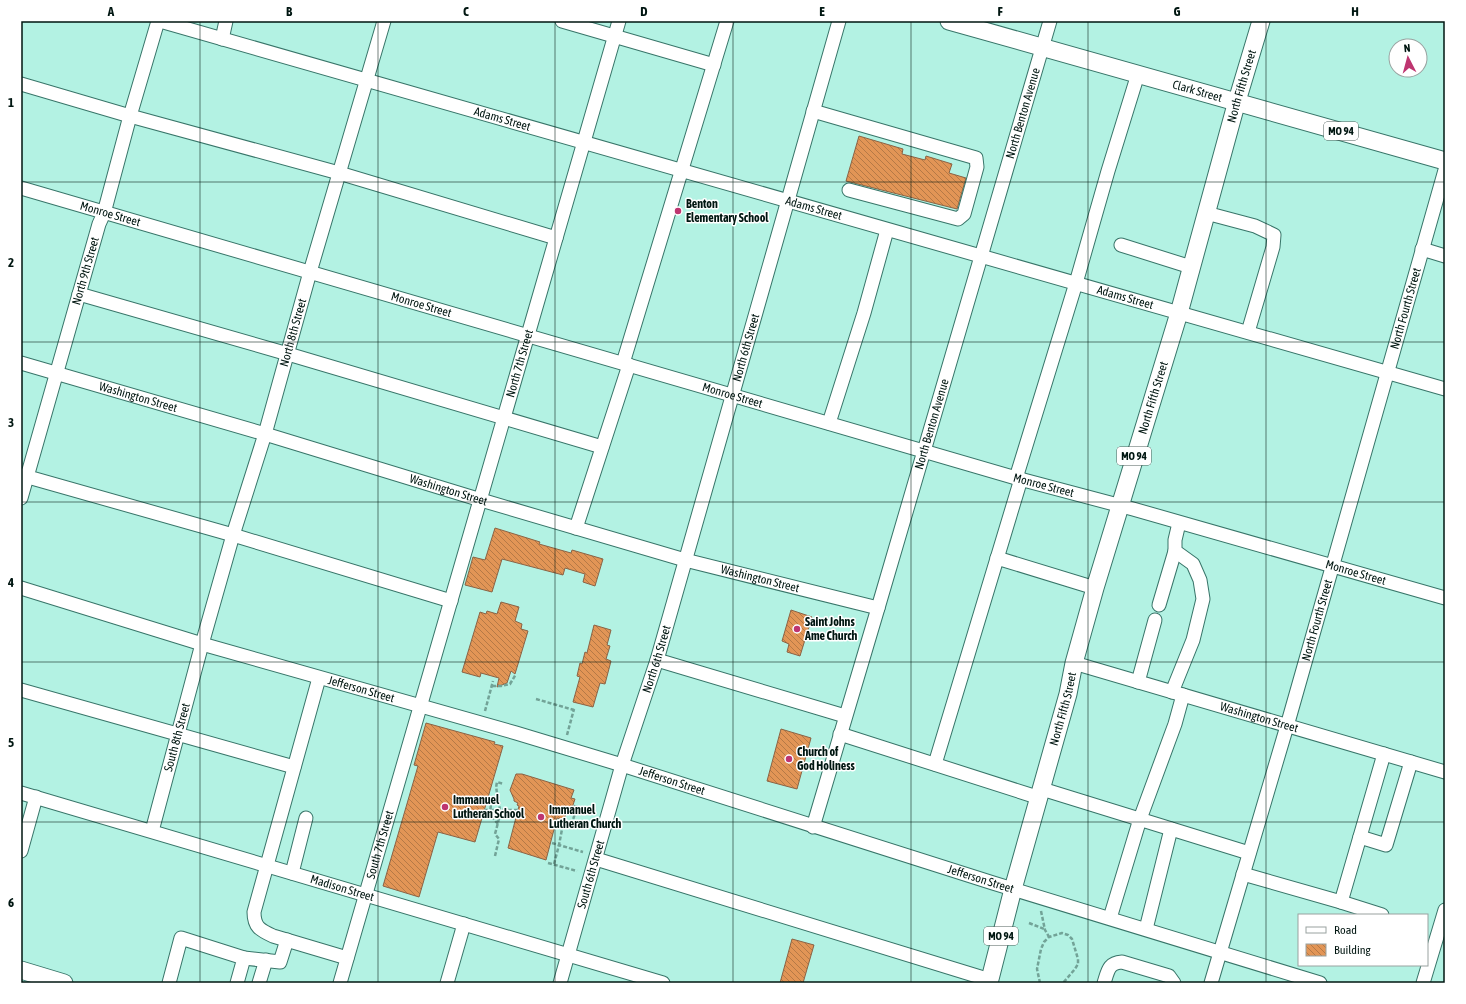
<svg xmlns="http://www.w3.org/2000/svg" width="1466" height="1004" font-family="'Asap Condensed',sans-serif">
  <defs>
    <pattern id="building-back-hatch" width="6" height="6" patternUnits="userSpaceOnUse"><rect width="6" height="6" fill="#e29556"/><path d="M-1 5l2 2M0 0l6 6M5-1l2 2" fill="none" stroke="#b57946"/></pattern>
  </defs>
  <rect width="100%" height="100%" fill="#b3f2e3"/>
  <g fill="url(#building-back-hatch)" stroke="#8a6345">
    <polygon points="859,136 903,149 902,154 925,160 926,156 952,164 949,173 966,178 957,209 846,181"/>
    <polygon points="495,528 540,542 539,544 571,553 572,550 603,559 595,586 583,582 585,574 565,568 563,575 502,559 492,592 465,585 473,557 485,560"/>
    <polygon points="501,602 519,607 515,621 522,624 521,629 528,631 515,674 511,671 507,683 497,687 499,678 481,673 480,677 462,672 480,612 486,614 487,611 497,614"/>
    <polygon points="791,610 812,617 800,656 787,652 789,644 782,641"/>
    <polygon points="594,625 611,630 607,645 610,646 606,659 611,661 605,684 600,683 593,707 573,702 580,677 577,676 580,663 582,664 585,652 587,653"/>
    <polygon points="426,723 495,742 494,744 503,746 475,842 438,832 419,897 383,886 418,766 414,765"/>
    <polygon points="781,729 811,738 797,789 767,781"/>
    <polygon points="516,774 522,774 574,790 571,798 575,799 571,811 567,810 564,820 557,818 546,860 508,848 519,806 517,805 518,803 514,801 514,799 510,790"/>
    <polygon points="792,939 814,945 803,983 780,983"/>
  </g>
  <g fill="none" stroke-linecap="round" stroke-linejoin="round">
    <defs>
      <g id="minor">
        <path id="s1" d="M160,21l1285,368"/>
        <polyline points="562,21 714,65"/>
        <polyline points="222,39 226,21"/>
        <polyline points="21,84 130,116 339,173 556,238"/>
        <polyline points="813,111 976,158 977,167 964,214 958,219 849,190"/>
        <path id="s2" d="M21,188l995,290 117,31 312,89"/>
        <polyline points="1206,213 1255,226 1274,235 1273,247 1248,332"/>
        <polyline points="1121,245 1191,267"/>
        <polyline points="1422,249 1445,256"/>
        <polyline points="79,294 288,354 602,447"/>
        <path id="s3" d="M21,363l244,71 216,66 204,60 193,48"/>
        <polyline points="623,363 727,21"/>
        <polyline points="829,423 864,313 887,230"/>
        <polyline points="21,475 233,535 451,601"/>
        <polyline points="1016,478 1076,283 1108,171 1138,74"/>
        <path id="s4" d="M21,498l78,-274 5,-11 26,-97 28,-95"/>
        <polyline points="576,528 629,365"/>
        <polyline points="997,558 1095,588"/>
        <path id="s5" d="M21,588l181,56 314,89 106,32 371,118 327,100"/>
        <polyline points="1159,605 1175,551"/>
        <polyline points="657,660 845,716"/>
        <path id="s6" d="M1074,663l371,109"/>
        <path d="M319,678l-65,234c0,15 6,18 19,24l74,22"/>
        <polyline points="1138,682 1155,620"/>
        <polyline points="21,690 294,767"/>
        <polyline points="1172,692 1193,640 1203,599 1200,580 1193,564 1175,551 1175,540 1179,523"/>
        <polyline points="840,734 1040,798"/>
        <polyline points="935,764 1021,479"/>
        <polyline points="1042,789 1249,853"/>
        <path id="s7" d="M21,793l642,190"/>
        <path id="s8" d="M813,827l65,-219 172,-587"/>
        <path id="s9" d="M152,831l50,-187 31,-109 32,-101 45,-162 74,-251"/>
        <polyline points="1360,837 1386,845 1411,762"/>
        <polyline points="21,851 36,797"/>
        <polyline points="596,859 990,980"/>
        <polyline points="292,873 306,818"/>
        <polyline points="1243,874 1341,902 1384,754"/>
        <polyline points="1341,902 1382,915"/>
        <polyline points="1110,918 1140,819 1175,724 1183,695"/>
        <polyline points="1146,929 1171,829"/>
        <polyline points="244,958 280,962 287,940"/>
        <polyline points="169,983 181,938 244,958 237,983"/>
        <polyline points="259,983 266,960"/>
        <path id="s10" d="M340,983l279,-962"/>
        <polyline points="447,983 464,924"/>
        <path id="s11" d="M560,983l62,-218 35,-105 182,-639"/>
        <path d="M1104,983c4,-12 4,-20 18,-21l47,14 5,7"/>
        <path id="s12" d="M1211,983l76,-257 158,-556"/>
        <polyline points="1423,983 1445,910"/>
      </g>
      <g id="major">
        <path id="s13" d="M949,21l496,140"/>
        <polyline points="21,970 64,983"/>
        <path id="s14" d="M989,983l24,-94 55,-195 6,-31 21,-75 84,-275 58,-212 24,-80"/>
      </g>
    </defs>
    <use href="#minor" stroke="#387569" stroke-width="15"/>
    <use href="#major" stroke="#387569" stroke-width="19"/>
    <g stroke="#72a397" stroke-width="2.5" stroke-dasharray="4 2" stroke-linecap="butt">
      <polyline points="492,686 501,686 510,684 516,674"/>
      <polyline points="536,699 574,710"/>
      <polyline points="485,711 493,681"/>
      <polyline points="567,735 574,709"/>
      <polyline points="577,807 594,812"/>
      <polyline points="498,824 490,815 491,803 498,797"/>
      <polyline points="552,843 559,845 563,824 572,823 577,807 574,806"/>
      <path d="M495,856l4,-17 -4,-5c3,-11 6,-21 4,-32 -1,-8 -4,-12 -2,-20l7,2"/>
      <polyline points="548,863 577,871"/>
      <polyline points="554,864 559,845 583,852"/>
      <polyline points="1041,911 1045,930 1049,937"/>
      <polyline points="1029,923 1044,929"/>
      <polyline points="1040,983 1037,969 1041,949 1044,942 1049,937 1062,933 1068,935 1072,939 1078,959 1078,964 1075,969 1063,983"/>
    </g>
    <use href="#minor" stroke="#fff" stroke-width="13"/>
    <use href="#major" stroke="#fff" stroke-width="17"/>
    <polyline stroke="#72a397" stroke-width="2.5" stroke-dasharray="4 2" stroke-linecap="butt" points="484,810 520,810"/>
  </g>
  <path fill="none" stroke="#001611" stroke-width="1" stroke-opacity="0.55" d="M200,21v962M378,21v962M555,21v962M733,21v962M911,21v962M1088,21v962M1266,21v962M21,182h1424M21,342h1424M21,502h1424M21,662h1424M21,822h1424"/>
  <g fill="#be3570" stroke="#fff" stroke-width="1.5">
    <circle cx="678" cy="211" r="4"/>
    <circle cx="797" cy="629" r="4"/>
    <circle cx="789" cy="759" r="4"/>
    <circle cx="445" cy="807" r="4"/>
    <circle cx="541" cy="817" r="4"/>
  </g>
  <g text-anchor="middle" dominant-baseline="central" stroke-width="3" stroke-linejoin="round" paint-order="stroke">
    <g fill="#fff" stroke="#4c5c58" stroke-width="1">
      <rect x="1324" y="122" width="34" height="18" rx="3"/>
      <rect x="1117" y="447" width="34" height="18" rx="3"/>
      <rect x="984" y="927" width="34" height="18" rx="3"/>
    </g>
    <g font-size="11" font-weight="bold" fill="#001611">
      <text x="1341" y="131">MO 94</text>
      <text x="1134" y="456">MO 94</text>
      <text x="1001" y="936">MO 94</text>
    </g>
    <g font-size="12" fill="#001611" stroke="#fff">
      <text stroke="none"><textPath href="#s14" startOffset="932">North Fifth Street</textPath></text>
      <text stroke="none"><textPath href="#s13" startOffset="258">Clark Street</textPath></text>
      <text stroke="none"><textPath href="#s8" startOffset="744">North Benton Avenue</textPath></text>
      <text stroke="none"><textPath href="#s1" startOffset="356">Adams Street</textPath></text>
      <text stroke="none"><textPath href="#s1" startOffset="680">Adams Street</textPath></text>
      <text stroke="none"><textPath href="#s2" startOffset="93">Monroe Street</textPath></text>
      <text stroke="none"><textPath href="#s4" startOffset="236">North 9th Street</textPath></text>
      <text stroke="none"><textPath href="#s1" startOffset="1004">Adams Street</textPath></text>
      <text stroke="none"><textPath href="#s2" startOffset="417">Monroe Street</textPath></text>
      <text stroke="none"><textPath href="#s12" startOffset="702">North Fourth Street</textPath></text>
      <text stroke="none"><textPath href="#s9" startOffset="518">North 8th Street</textPath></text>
      <text stroke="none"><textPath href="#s11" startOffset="662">North 6th Street</textPath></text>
      <text stroke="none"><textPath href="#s10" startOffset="645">North 7th Street</textPath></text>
      <text stroke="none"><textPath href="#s2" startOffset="741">Monroe Street</textPath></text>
      <text stroke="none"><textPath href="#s3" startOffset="122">Washington Street</textPath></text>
      <text stroke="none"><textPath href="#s14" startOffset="608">North Fifth Street</textPath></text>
      <text stroke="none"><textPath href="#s8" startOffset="420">North Benton Avenue</textPath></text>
      <text stroke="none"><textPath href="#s2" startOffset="1065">Monroe Street</textPath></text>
      <text stroke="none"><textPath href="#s3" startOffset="446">Washington Street</textPath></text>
      <text stroke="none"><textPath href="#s2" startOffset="1389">Monroe Street</textPath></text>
      <text stroke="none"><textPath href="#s3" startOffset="770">Washington Street</textPath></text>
      <text stroke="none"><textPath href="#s12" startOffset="378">North Fourth Street</textPath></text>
      <text stroke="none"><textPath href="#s11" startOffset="338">North 6th Street</textPath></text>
      <text stroke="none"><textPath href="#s5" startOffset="355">Jefferson Street</textPath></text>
      <text stroke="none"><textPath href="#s14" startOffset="284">North Fifth Street</textPath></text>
      <text stroke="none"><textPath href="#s6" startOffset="193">Washington Street</textPath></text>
      <text stroke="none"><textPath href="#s9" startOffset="97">South 8th Street</textPath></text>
      <text stroke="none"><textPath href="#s5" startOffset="679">Jefferson Street</textPath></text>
      <text stroke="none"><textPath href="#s10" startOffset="144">South 7th Street</textPath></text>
      <text stroke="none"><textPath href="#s11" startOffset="113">South 6th Street</textPath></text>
      <text stroke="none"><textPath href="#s5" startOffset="1003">Jefferson Street</textPath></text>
      <text stroke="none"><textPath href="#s7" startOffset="335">Madison Street</textPath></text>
    </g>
    <g font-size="12" font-weight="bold" fill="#001611" stroke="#fff" text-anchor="start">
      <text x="686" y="204">Benton<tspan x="686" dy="14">Elementary School</tspan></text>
      <text x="805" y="622">Saint Johns<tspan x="805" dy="14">Ame Church</tspan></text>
      <text x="797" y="752">Church of<tspan x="797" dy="14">God Holiness</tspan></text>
      <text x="453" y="800">Immanuel<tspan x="453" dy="14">Lutheran School</tspan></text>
      <text x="549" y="810">Immanuel<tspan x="549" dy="14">Lutheran Church</tspan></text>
    </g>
  </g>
  <rect width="1466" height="1004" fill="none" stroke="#ffffff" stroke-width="44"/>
  <rect x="1298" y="914" width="130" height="52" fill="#ffffff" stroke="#99a2a0"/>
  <rect x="1306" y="927" width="20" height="6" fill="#ffffff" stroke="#99a2a0"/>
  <text x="1334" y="934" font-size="12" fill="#001611">Road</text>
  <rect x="1306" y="944" width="20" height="12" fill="url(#building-back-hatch)" stroke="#99a2a0"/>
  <text x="1334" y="954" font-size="12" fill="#001611">Building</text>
  <g transform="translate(1408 58) rotate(354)"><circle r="19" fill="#ffffff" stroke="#99a2a0"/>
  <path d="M0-3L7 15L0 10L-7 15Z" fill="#be3570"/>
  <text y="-6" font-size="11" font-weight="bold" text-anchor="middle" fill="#001611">N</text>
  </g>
  <rect x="22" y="22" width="1422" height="960" fill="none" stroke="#001611" stroke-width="1.5"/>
  <g font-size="13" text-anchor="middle" font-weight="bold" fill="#001611">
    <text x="111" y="16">A</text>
    <text x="289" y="16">B</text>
    <text x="466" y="16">C</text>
    <text x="644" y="16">D</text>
    <text x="822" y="16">E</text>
    <text x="1000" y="16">F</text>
    <text x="1177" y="16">G</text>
    <text x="1355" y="16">H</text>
    <text x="11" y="107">1</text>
    <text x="11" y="267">2</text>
    <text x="11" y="427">3</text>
    <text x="11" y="587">4</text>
    <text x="11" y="747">5</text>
    <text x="11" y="907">6</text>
  </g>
</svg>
